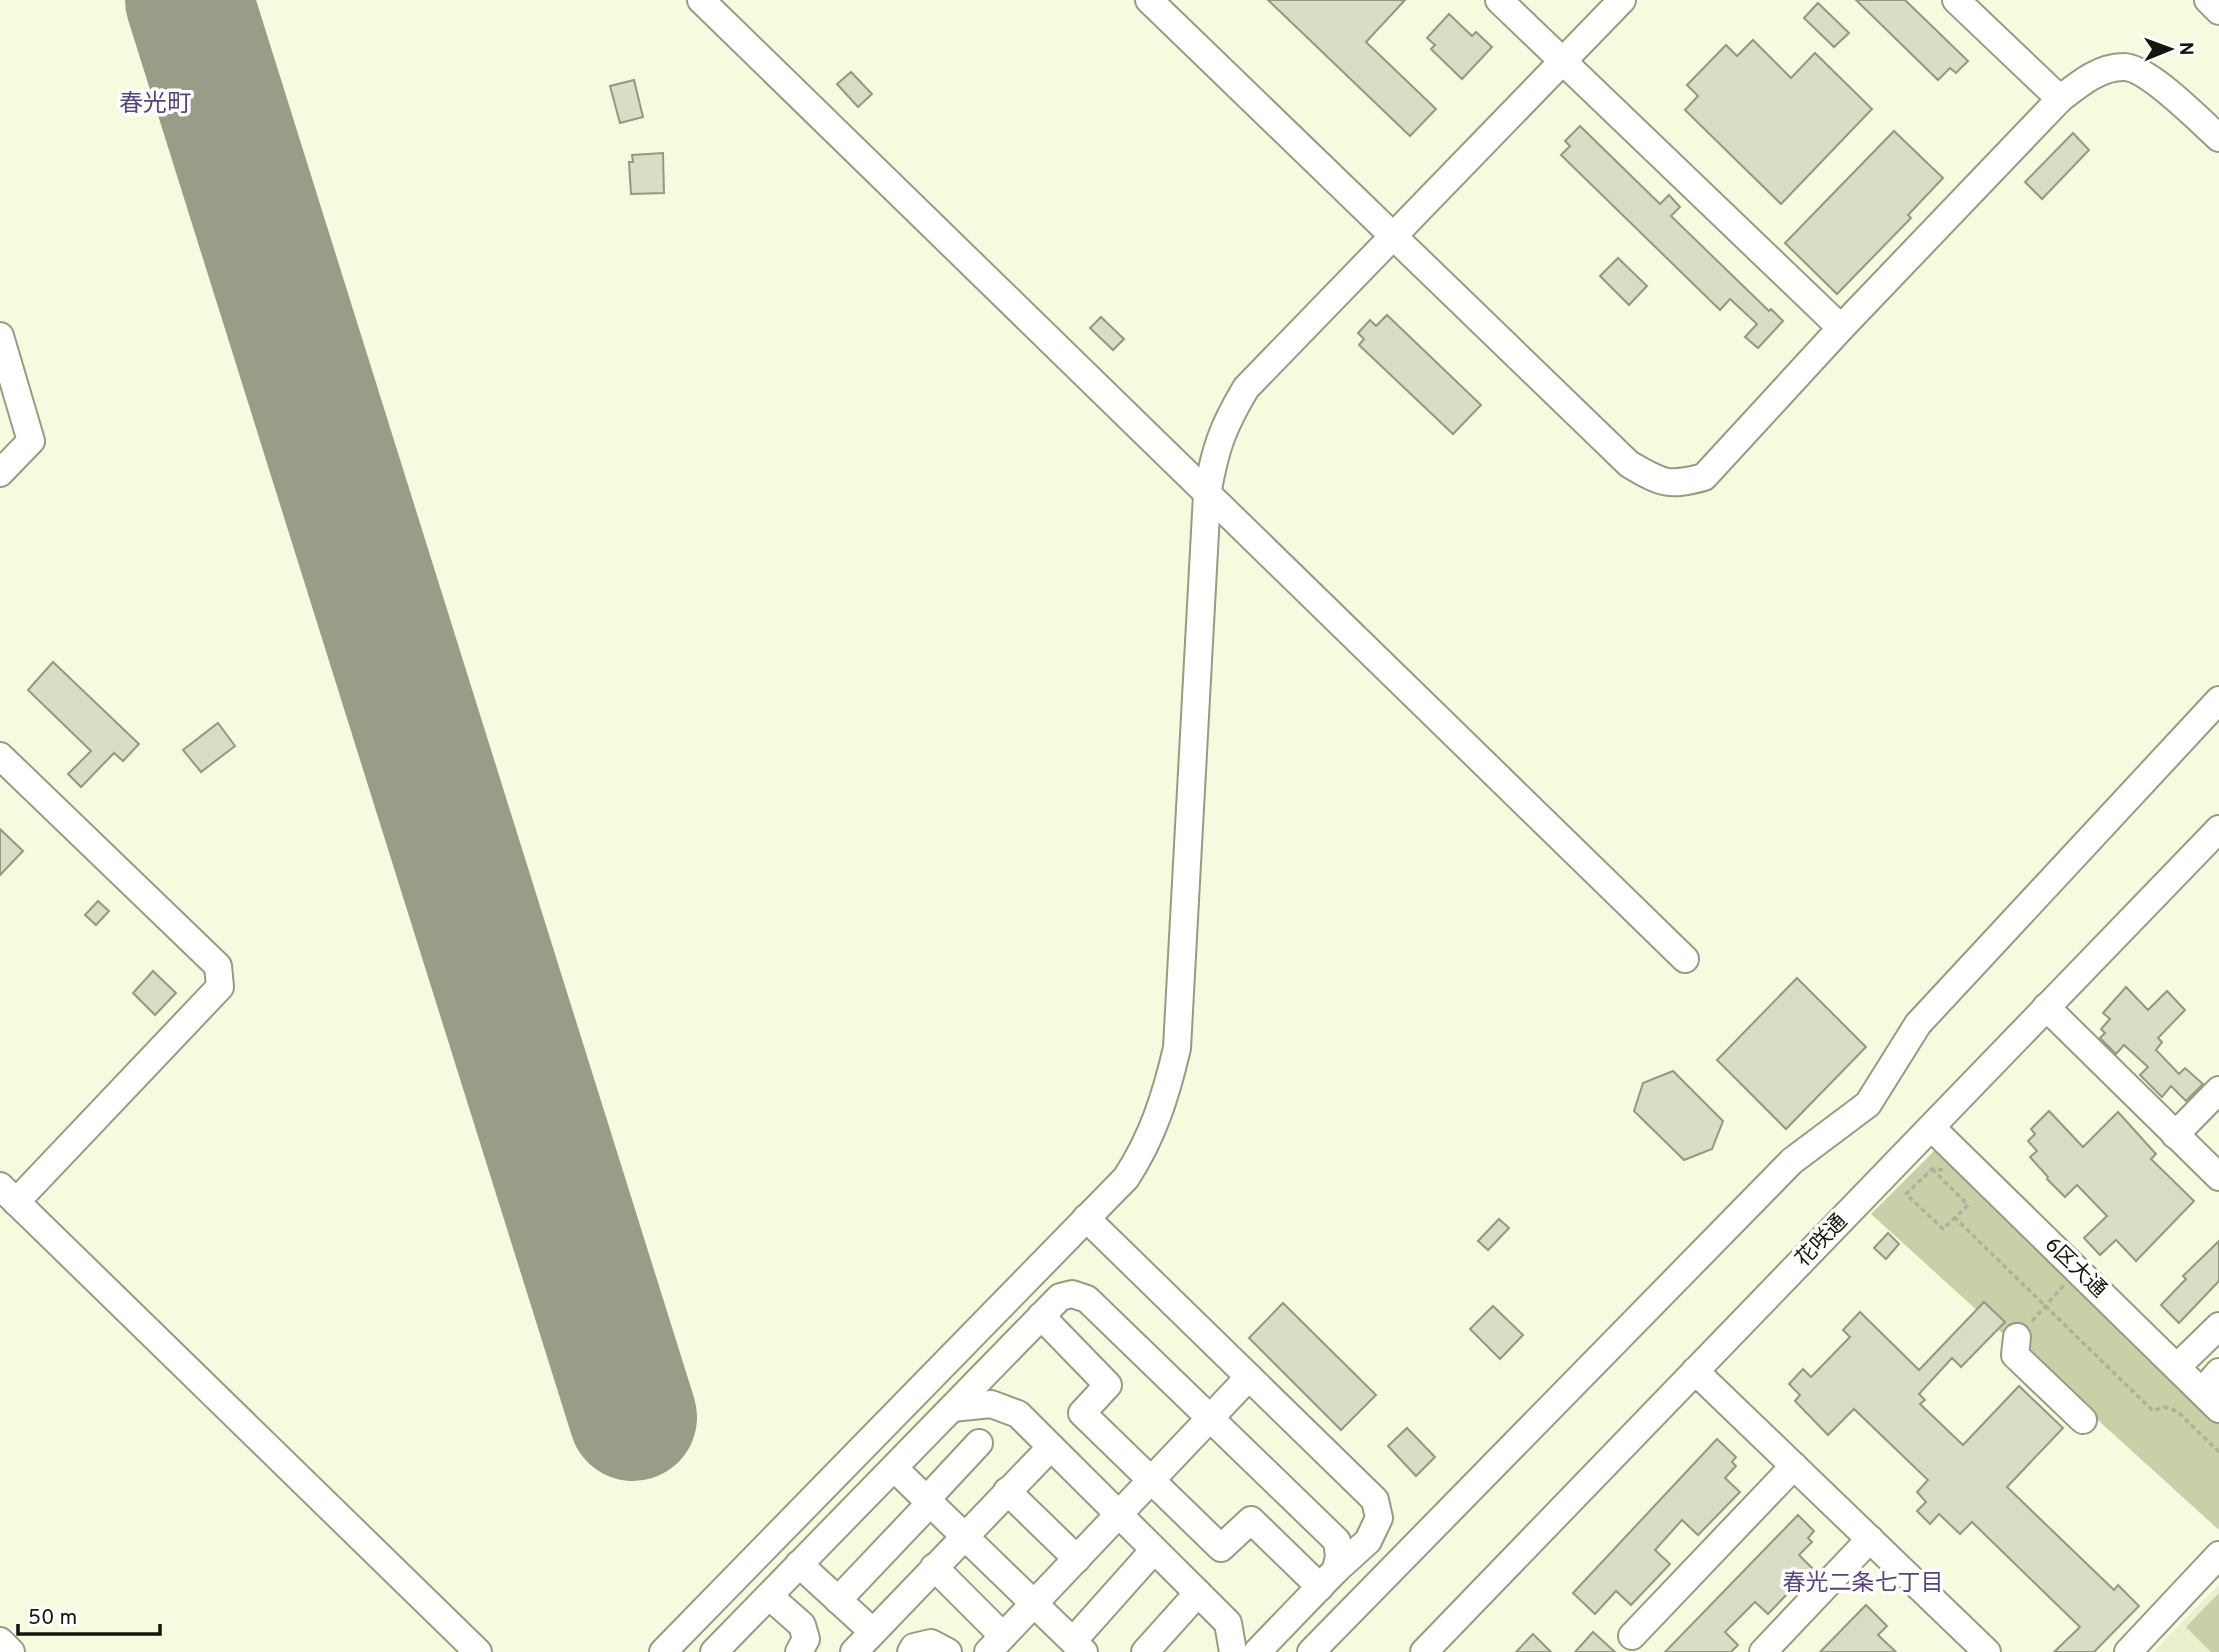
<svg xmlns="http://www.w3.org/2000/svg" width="2219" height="1652" font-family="Overpass,'Noto Sans JP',sans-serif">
  <rect width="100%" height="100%" fill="#f6fadf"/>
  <polygon fill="#eaf0cd" points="2219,1585 2219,1652 2153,1652"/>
  <g fill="#c9cfa7">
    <polygon points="1944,1141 2219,1409 2219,1530 1871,1214"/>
    <polygon points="2219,1593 2219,1652 2211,1652 2186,1627"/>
  </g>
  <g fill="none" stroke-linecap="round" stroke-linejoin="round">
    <polyline stroke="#9a9c88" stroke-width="128" points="189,0 633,1417"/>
  </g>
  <g fill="#d9ddc3" stroke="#94987f" stroke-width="2">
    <polygon points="1268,0 1405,0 1366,42 1436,109 1410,136"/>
    <polygon points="1856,0 1905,0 1968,61 1956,73 1950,68 1938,80"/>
    <polygon points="1818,3 1849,33 1834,47 1804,18"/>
    <polygon points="1449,14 1472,36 1476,32 1492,47 1462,79 1431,49 1435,45 1427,38"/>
    <polygon points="1753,40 1791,78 1815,53 1872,109 1781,204 1685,110 1698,96 1687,85 1726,45 1737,56"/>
    <polygon points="851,72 872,94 858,107 837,84"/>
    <polygon points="634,80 643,117 620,123 610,86"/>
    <polygon points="1580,126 1660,204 1669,195 1680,207 1671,216 1769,311 1771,309 1783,321 1758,348 1745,337 1757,324 1730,299 1720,310 1561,155 1570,146 1565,141"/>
    <polygon points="1894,131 1943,178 1908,215 1911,218 1837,294 1785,243"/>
    <polygon points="2073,133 2089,150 2042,199 2025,182"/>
    <polygon points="663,153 664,193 631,194 629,162 633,162 632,155"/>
    <polygon points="1618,258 1647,286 1629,305 1600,276"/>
    <polygon points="1387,315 1481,405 1453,434 1359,345 1364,339 1358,333 1370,320 1376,326"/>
    <polygon points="1101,317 1124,339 1113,350 1090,328"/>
    <polygon points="53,662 139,744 123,761 114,753 81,787 68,774 91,751 28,690"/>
    <polygon points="218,723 235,746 201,772 183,750"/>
    <polygon points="0,829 23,851 0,875"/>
    <polygon points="98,901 109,911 96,925 85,915"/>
    <polygon points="153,971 176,993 155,1015 133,993"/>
    <polygon points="1797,978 1866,1047 1786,1129 1717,1060"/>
    <polygon points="2126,987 2148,1010 2167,991 2185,1010 2158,1038 2162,1042 2156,1050 2179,1074 2185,1068 2203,1084 2186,1101 2171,1086 2162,1097 2140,1075 2148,1067 2124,1045 2116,1054 2100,1038 2105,1033 2101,1029 2110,1019 2103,1013"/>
    <polygon points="1673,1071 1723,1121 1712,1149 1684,1160 1634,1111 1643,1083"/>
    <polygon points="2049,1111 2083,1147 2118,1112 2156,1154 2151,1159 2194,1201 2136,1261 2116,1240 2100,1255 2084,1238 2107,1216 2077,1185 2065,1197 2047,1179 2048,1177 2030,1157 2037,1151 2028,1141 2035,1134 2031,1129"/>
    <polygon points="1499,1219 1509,1228 1488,1250 1478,1241"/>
    <polygon points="1888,1233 1899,1244 1886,1259 1874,1248"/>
    <polygon points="2219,1241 2219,1281 2179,1323 2161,1305 2186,1279 2183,1276"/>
    <polygon points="1984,1302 2005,1322 1961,1367 1952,1358 1919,1394 1925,1400 1920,1404 1963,1445 2019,1386 2063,1428 2007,1487 2114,1590 2118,1585 2139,1606 2094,1652 2054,1652 2080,1627 1972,1522 1960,1534 1939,1514 1930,1524 1917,1511 1926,1502 1917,1492 1928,1480 1854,1409 1828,1435 1795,1401 1800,1395 1789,1384 1803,1369 1811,1377 1850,1337 1843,1330 1860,1312 1919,1370"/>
    <polygon points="1283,1303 1376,1395 1341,1430 1249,1338"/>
    <polygon points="1493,1306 1523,1335 1500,1359 1470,1329"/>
    <polygon points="1407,1428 1435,1457 1416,1476 1388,1446"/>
    <polygon points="1717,1439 1736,1457 1732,1462 1736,1466 1725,1478 1740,1492 1698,1535 1682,1520 1655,1550 1670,1564 1631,1605 1616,1591 1595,1614 1573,1593"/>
    <polygon points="1798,1515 1814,1531 1808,1538 1812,1542 1799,1555 1812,1568 1768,1614 1755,1602 1725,1632 1738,1645 1731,1652 1665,1652"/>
    <polygon points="1866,1605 1887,1626 1878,1635 1896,1652 1820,1652"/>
    <polygon points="1593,1632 1615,1652 1575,1652"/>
    <polygon points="1533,1634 1551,1652 1516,1652"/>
  </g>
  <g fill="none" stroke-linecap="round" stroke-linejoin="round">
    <defs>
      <g id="minor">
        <polyline points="701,0 1685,959"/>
        <path d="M1149,0l480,464c32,19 39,23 75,13l137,-149 219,-229c18,-14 39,-32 63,-32 24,-1 77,54 96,71"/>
        <polyline points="1499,0 1841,328"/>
        <polyline points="1956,0 2060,99"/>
        <polyline points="2208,0 2219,11"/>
        <polyline points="0,336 31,441 0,473"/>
        <polyline points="0,756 218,966 220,987 16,1202"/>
        <polyline points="2046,1007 2219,1177"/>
        <polyline points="1932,1128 2219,1409"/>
        <polyline points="2175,1135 2219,1090"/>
        <polyline points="0,1186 478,1652"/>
        <polyline points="1086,1218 1375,1500 1379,1518 1368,1541 1336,1570"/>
        <polyline points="1041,1316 1108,1385 1082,1413 1221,1548 1251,1520 1320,1587"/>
        <polyline points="2017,1337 2015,1355 2083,1420"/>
        <polyline points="2177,1367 2219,1326"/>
        <polyline points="1695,1371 1987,1652"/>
        <polyline points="2202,1392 2219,1372"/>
        <polyline points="952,1408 991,1404 1018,1414 1228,1623 1233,1652"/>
        <polyline points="894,1468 1084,1652"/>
        <polyline points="1007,1491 1077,1559"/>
        <polyline points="926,1500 979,1443"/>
        <polyline points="799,1564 873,1632"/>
        <polyline points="934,1567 1003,1636"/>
        <polyline points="769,1596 802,1625 806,1639 799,1652"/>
        <polyline points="838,1600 930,1503"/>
        <polyline points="1632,1636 1794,1466"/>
        <polyline points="0,1641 11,1652"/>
        <polyline points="1073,1641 1154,1550"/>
        <path d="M663,1652l463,-474c27,-41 40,-83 51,-130l30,-553c8,-46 15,-67 39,-107l376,-388"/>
        <polyline points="714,1652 1060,1297 1072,1294 1087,1299 1337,1541 1339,1556 1336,1570 1257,1652"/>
        <polyline points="854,1652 1051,1447"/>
        <polyline points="911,1652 914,1647 931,1643 948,1652"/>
        <polyline points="988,1652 1249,1377"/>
        <polyline points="1145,1652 1198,1593"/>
        <polyline points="1311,1652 1792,1161 1868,1104 1918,1024 2219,700"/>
        <polyline points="1424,1652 2219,829"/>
        <polyline points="1763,1652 1870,1539"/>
        <polyline points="2128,1652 2219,1555"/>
      </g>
    </defs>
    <use href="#minor" stroke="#979b82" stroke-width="30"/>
    <g stroke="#aeb19c" stroke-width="3.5" stroke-dasharray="5 3.5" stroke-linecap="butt">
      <polyline points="1932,1169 1968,1205 1943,1229 1906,1194 1932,1169 1944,1170"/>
      <polyline points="1954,1217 2153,1411 2164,1407 2177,1411 2219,1452"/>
      <polyline points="2032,1321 2064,1285"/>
    </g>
    <use href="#minor" stroke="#fff" stroke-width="26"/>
  </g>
  <g text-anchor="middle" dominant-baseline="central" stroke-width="7" stroke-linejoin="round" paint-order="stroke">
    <g font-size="21" fill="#14150c" stroke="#fff">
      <text transform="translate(1822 1241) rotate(-46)">花咲通</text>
      <text transform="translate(2075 1268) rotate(44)">6区大通</text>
    </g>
    <g font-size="23" fill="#554481" stroke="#fff">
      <text x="1863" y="1584">春光二条七丁目</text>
    </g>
    <g font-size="24" fill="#554481" stroke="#fff">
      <text x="155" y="105">春光町</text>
    </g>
  </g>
  <g transform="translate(2170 49) rotate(89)" stroke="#ffffff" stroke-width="5" paint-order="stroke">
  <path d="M0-5L12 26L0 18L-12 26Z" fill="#14150c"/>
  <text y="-10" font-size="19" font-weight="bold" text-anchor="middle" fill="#14150c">N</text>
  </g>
  <path d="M18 1624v10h142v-10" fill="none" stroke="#14150c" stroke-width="3.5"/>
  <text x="28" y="1624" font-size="21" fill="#14150c" stroke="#ffffff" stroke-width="5" paint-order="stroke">50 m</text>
</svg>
